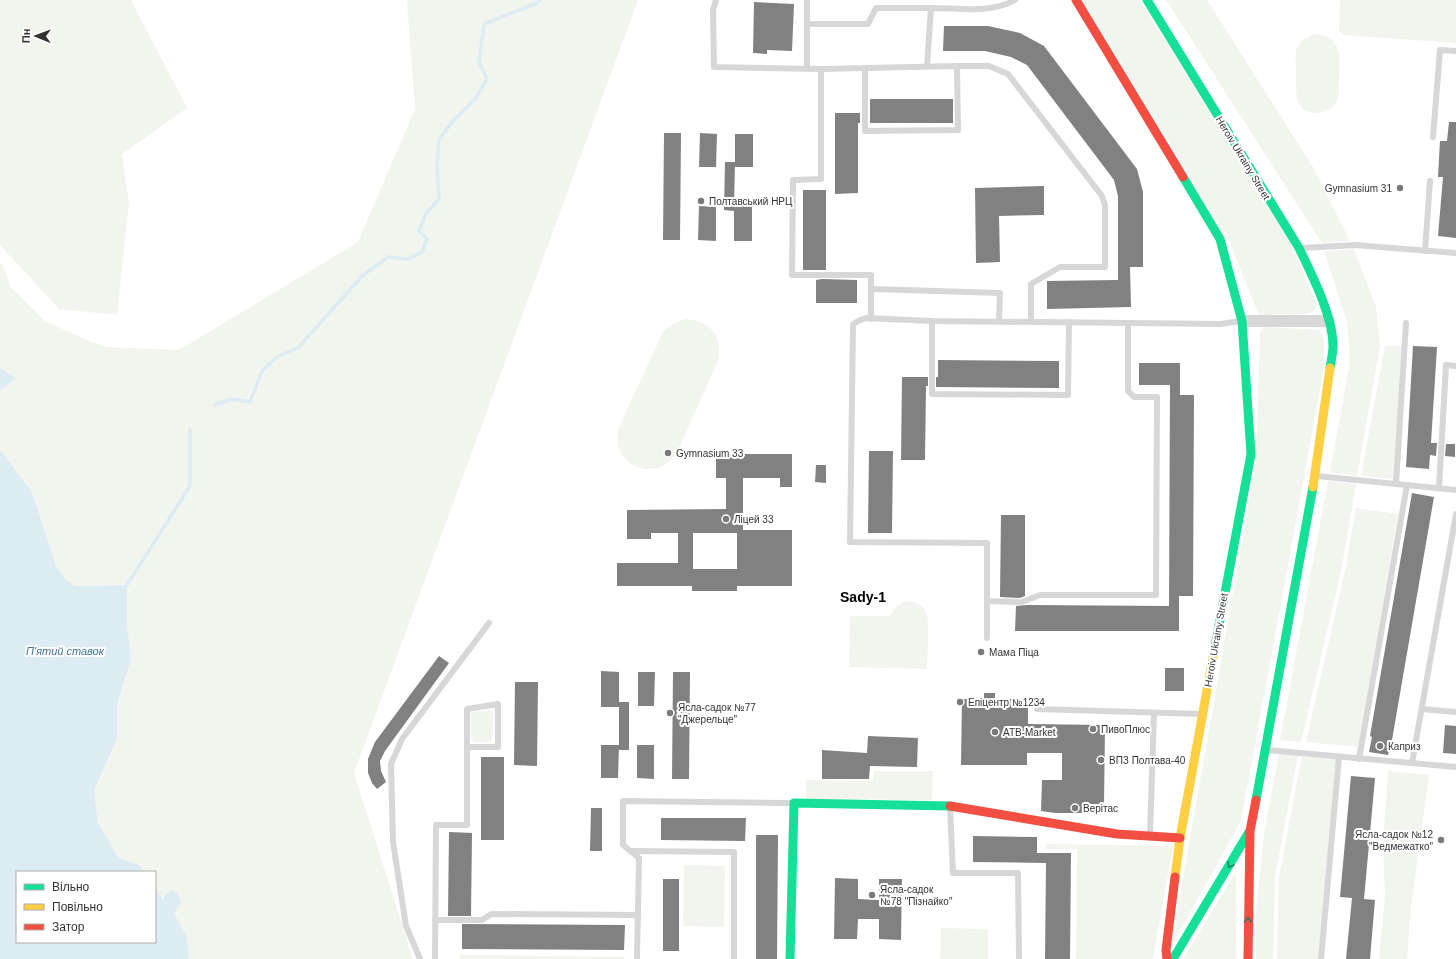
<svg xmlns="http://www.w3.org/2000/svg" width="1456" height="959" font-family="Arial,sans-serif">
  <rect width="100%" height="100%" fill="#fff"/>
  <g fill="#f1f5ed">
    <polygon points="0,0 131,0 187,108 122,154 129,203 117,315 59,309 0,245"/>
    <polygon points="408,0 638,0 354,773 413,959 189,959 187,938 174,913 155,888 155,872 144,872 139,865 119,858 98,823 94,791 117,738 117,704 131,659 127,623 126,585 75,586 65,579 56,566 32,492 0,450 0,391 16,378 0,368 0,263 4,267 10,286 45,321 89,341 107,347 179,350 358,242 415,109 407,3"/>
    <polygon points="1083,0 1140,0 1292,246 1316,303 1315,310 1310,313 1304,314 1261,315 1258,313 1230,243"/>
    <polygon points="1166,0 1207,0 1313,167 1350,241 1322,243"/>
    <polygon points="1340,0 1456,0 1456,43 1343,35 1339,31"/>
    <path d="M1316,34c27,3 24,24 23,44 0,9 1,19 -4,27 -4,4 -10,7 -16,8 -26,2 -23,-24 -23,-41 0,-8 -2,-17 1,-24 4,-8 11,-12 19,-14z"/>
    <polygon points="1354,249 1376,307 1380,346 1357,476 1330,472 1350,362 1347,322 1324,251"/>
    <path d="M686,319c23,2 36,15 33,39l-42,95c-5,6 -9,11 -17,14 -17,7 -37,-3 -42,-21 -1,-7 0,-12 1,-19l44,-95c7,-7 13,-10 23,-13z"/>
    <polygon points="1266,327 1319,330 1324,337 1324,368 1241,821 1171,947 1256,461 1260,333 1262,329"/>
    <polygon points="1385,346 1403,346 1394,479 1361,476"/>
    <polygon points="1328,481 1356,484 1341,571 1301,742 1280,740"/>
    <polygon points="1356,508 1398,514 1358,747 1306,742 1345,571"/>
    <path d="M907,601c7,1 14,2 18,9 6,10 2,46 2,59l-78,-2 1,-51h40c4,-8 7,-12 17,-15z"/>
    <polygon points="490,710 493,713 492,739 489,742 474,742 471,738 471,714 473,712"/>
    <polygon points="1279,753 1298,755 1275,877 1273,959 1256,959 1256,912 1264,834"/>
    <polygon points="1302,756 1336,759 1318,959 1277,959 1279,877"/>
    <polygon points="874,771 933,771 932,800 806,799 806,780 873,781"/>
    <polygon points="1388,771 1429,775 1411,908 1407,959 1379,959 1385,896 1383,844"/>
    <polygon points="1046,844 1173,846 1153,959 1076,959 1077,849 1046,849"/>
    <polygon points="684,865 725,866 724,927 683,926"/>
    <polygon points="1236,872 1236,959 1184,959 1184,957"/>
    <polygon points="941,928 988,929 988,959 940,959"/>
    <polygon points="460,955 624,957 624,959 460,959"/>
  </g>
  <g fill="#ddebf3">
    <polygon points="0,368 16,378 0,391"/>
    <polygon points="0,450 32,492 56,566 65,579 75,586 127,585 127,623 131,659 117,704 117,738 94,791 98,823 119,858 139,865 144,872 17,872 17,942 155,942 155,888 163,899 171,890 177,892 181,902 174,913 187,938 189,959 0,959"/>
  </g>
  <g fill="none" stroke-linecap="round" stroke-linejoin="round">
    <g stroke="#ddebf3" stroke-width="3.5">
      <polyline points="214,405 232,399 250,402 262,371 278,356 298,348 362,276 388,257 408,259 422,252 427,239 419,231 426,213 439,199 437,166 439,140 452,122 475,99 487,79 479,62 484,24 537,3 540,0"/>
      <polyline points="127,585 190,486 190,430"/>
    </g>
  </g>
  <g fill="#818181" fill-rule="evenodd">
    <polygon points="754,2 794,4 792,51 767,50 767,54 753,53"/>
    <polygon points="944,26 988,26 1020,33 1044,46 1137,169 1143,192 1143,267 1130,267 1131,307 1047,309 1047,281 1118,280 1118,196 1114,180 1027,65 1011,57 985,51 943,51"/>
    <rect x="870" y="99" width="83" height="24"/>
    <polygon points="835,113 860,113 860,123 858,123 858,193 835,194"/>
    <polygon points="1449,122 1456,122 1456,238 1438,236 1443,177 1438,177 1440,141 1447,141"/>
    <polygon points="664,133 681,133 680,240 663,240"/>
    <polygon points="700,133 717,134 716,167 699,167"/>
    <rect x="735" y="134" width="18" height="33"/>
    <polygon points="725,162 735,162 734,205 752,205 752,241 734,241 734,211 724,210"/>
    <polygon points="1044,186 1044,215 999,216 1000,262 976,263 975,188"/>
    <rect x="803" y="190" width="23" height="80"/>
    <polygon points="699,206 716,207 716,241 698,240"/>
    <polygon points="822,279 857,280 857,303 816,303 816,280"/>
    <polygon points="1413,346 1437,347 1431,443 1437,443 1436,456 1430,455 1429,469 1406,467"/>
    <polygon points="938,360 1059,361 1059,388 936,387 936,377 938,377"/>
    <polygon points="1139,363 1180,363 1180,395 1194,395 1193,596 1179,596 1179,631 1015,631 1016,606 1027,605 1169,606 1170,385 1139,385"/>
    <polygon points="902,377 928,377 928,386 926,386 925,460 901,460"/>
    <polygon points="1446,444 1455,444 1455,457 1445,456"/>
    <polygon points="869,451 893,451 892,533 868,533"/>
    <path d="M716,454h76v33h-12v-9h-37v52h49v56h-55v5h-45v-5h-75v-23h61v-30h-27v6h-24v-29l99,-1v-31h-10zM693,533h44v36h-44z"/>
    <polygon points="816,465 826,465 826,483 815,482"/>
    <polygon points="1412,493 1434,497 1392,740 1391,740 1388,755 1369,752 1372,737 1370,736"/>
    <polygon points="1001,515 1025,515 1025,596 1020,598 1000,597"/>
    <polygon points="439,656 449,663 385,751 380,761 381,771 386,782 377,789 372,783 368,773 368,759 375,742"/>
    <rect x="1165" y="668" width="19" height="23"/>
    <polygon points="601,671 619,672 619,707 601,707"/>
    <polygon points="638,672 655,672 654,706 638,706"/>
    <polygon points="673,672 690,672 689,779 672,779"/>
    <polygon points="515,682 538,682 537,766 514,765"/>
    <polygon points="984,693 995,693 995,699 1028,699 1028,724 1105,725 1104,805 1087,804 1087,813 1055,813 1041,811 1042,780 1062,780 1062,753 1027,753 1027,765 961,765 962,699 984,699"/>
    <rect x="619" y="702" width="10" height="48"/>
    <polygon points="1445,725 1456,726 1456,754 1443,753"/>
    <polygon points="868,736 918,738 917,767 870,766 869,779 822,779 822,750 867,753"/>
    <polygon points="601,745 619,745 618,778 601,778"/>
    <polygon points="637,745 654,745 654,779 637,778"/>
    <rect x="481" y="757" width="23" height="83"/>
    <polygon points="1351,776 1375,778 1364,899 1375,900 1370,959 1346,959 1352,898 1340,897"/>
    <polygon points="591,808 602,808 602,851 590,851"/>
    <polygon points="661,818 746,818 745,841 661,840"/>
    <polygon points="449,832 472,833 471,916 448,916"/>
    <polygon points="756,835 778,835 777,959 756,959"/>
    <polygon points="973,836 1037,837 1037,853 1071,853 1070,959 1045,959 1046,863 973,862"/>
    <polygon points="835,878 858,879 858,899 879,900 879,879 902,879 901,940 879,939 879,919 858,919 857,939 834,939"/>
    <rect x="663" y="879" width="16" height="72"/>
    <polygon points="462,924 625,925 624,950 462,949"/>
  </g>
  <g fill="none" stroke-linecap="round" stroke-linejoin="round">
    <g stroke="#d7d7d7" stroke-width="6">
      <polyline points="716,0 713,10 714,67 821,69 957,66 989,66 1008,74 1102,196 1105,205 1105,267 1060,267 1031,284 1031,321"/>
      <polyline points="807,24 868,24 876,8 931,8"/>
      <path d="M927,66l4,-58c27,0 59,6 84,-8"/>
      <polyline points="807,68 807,0"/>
      <polyline points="865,68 865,131 958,130 957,66"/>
      <polyline points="1433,137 1440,50 1456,51"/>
      <polyline points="1302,248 1355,245 1456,253"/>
      <polyline points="1425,251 1430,181"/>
      <polyline points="820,275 792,275 793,180 821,179 821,69"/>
      <polyline points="824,275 871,275 871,319"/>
      <polyline points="872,289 1000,293 999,321"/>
      <polyline points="932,380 932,321"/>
      <polyline points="932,383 932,394 1068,395 1069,322"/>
      <polyline points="1317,476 1456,490"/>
      <polyline points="1396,484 1406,323"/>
      <polyline points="1439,488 1446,365 1456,366"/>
      <polyline points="987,601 1018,602"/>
      <polyline points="1022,602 1040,595 1156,595 1157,397 1134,397 1128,391 1128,323"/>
      <polyline points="987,638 987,543 850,542 853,324 860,320 866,318 932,321 1221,324 1240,321"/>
      <polyline points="1037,709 1201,714"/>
      <polyline points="1422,709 1456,712"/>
      <polyline points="1266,750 1456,767"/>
      <polyline points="1359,759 1407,485"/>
      <polyline points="1412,763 1456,514"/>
      <polyline points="950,808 953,873 1018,873 1019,959"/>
      <polyline points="1150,834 1154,713"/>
      <polyline points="630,851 734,852 734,959"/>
      <polyline points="435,920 465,920"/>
      <polyline points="469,920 482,920 491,914 638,915"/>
      <polyline points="420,959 406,926 393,842 391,764 402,739 489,623"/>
      <polyline points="435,959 436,825 467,825 467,709 498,704 498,747 467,747"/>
      <polyline points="637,959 639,858 623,845 623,801 793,803"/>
      <polyline points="1321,959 1339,757"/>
    </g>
    <polyline stroke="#d7d7d7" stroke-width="12" points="1242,321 1329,321"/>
    <g stroke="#16e098" stroke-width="9">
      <path d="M1147,0l152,248c13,27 34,68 34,98 0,7 -2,15 -3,22"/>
      <polyline points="1183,177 1220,239 1242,321 1251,454 1214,652"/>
      <polyline points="1256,800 1313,487"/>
      <polyline points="790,959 794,803 950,806"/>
      <polyline points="1173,959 1249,832"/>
    </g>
    <g stroke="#ffcf43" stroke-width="9">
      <polyline points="1313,487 1330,368"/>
      <polyline points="1175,877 1180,838 1214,652"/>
    </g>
    <g stroke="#f24e42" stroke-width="9">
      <polyline points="1076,0 1183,177"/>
      <polyline points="950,806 1117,834 1180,838"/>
      <polyline points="1167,959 1166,950 1175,877"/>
      <polyline points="1248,959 1250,831 1256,800"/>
    </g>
  </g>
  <defs><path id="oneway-chevron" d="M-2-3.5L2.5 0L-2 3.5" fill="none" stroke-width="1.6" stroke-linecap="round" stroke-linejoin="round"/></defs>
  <g stroke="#268160">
    <use href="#oneway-chevron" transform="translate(1230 865) rotate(121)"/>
    <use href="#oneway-chevron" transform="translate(1248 920) rotate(-89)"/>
  </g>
  <g fill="#7a7a7a" stroke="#fff" stroke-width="1.5">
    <circle cx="1400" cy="188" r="4"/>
    <circle cx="701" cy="201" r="4"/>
    <circle cx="668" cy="453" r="4"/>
    <circle cx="726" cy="519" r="4"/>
    <circle cx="981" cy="652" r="4"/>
    <circle cx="960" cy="702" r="4"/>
    <circle cx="670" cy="713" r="4"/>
    <circle cx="1093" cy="729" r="4"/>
    <circle cx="995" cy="732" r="4"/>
    <circle cx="1380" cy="746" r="4"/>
    <circle cx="1101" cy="760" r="4"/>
    <circle cx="1075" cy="808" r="4"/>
    <circle cx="1441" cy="840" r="4"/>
    <circle cx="872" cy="895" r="4"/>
  </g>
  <g text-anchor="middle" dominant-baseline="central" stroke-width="4" stroke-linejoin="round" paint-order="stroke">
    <g font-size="10" fill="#333" stroke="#fff">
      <text transform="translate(1243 158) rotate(59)">Heroiv Ukrainy Street</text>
      <text transform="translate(1216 640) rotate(-80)">Heroiv Ukrainy Street</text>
    </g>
    <g font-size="10" fill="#333" stroke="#fff" text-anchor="start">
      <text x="1392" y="188" text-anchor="end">Gymnasium 31</text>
      <text x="709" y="201">Полтавський НРЦ</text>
      <text x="676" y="453">Gymnasium 33</text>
      <text x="734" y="519">Ліцей 33</text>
      <text x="989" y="652">Мама Піца</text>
      <text x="968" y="702">Епіцентр №1234</text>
      <text x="678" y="707">Ясла-садок №77<tspan x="678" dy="12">"Джерельце"</tspan></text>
      <text x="1101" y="729">ПивоПлюс</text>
      <text x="1003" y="732">ATB-Market</text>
      <text x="1388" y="746">Каприз</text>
      <text x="1109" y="760">ВПЗ Полтава-40</text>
      <text x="1083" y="808">Верітас</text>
      <text x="1433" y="834" text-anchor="end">Ясла-садок №12<tspan x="1433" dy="12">"Ведмежатко"</tspan></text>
      <text x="880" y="889">Ясла-садок<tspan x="880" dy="12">№78 "Пізнайко"</tspan></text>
    </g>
    <g font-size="11" font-style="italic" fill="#3f7597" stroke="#fff">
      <text x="65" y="651">П'ятий ставок</text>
    </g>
    <g font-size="14" font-weight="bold" fill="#000" stroke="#fff">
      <text x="863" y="597">Sady-1</text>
    </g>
  </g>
  <rect x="16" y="871" width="140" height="72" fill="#ffffff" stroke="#adadad"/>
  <rect x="24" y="884" width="20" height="6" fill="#16e098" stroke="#adadad"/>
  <text x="52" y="891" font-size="12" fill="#333333">Вільно</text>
  <rect x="24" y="904" width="20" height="6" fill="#ffcf43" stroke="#adadad"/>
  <text x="52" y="911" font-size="12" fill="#333333">Повільно</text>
  <rect x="24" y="924" width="20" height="6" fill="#f24e42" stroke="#adadad"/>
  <text x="52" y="931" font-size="12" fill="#333333">Затор</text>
  <g transform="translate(36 36) rotate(271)" stroke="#ffffff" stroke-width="3" paint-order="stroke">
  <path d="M0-3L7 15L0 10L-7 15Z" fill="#333333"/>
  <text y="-6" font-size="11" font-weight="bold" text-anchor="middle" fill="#333333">Пн</text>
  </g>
</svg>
